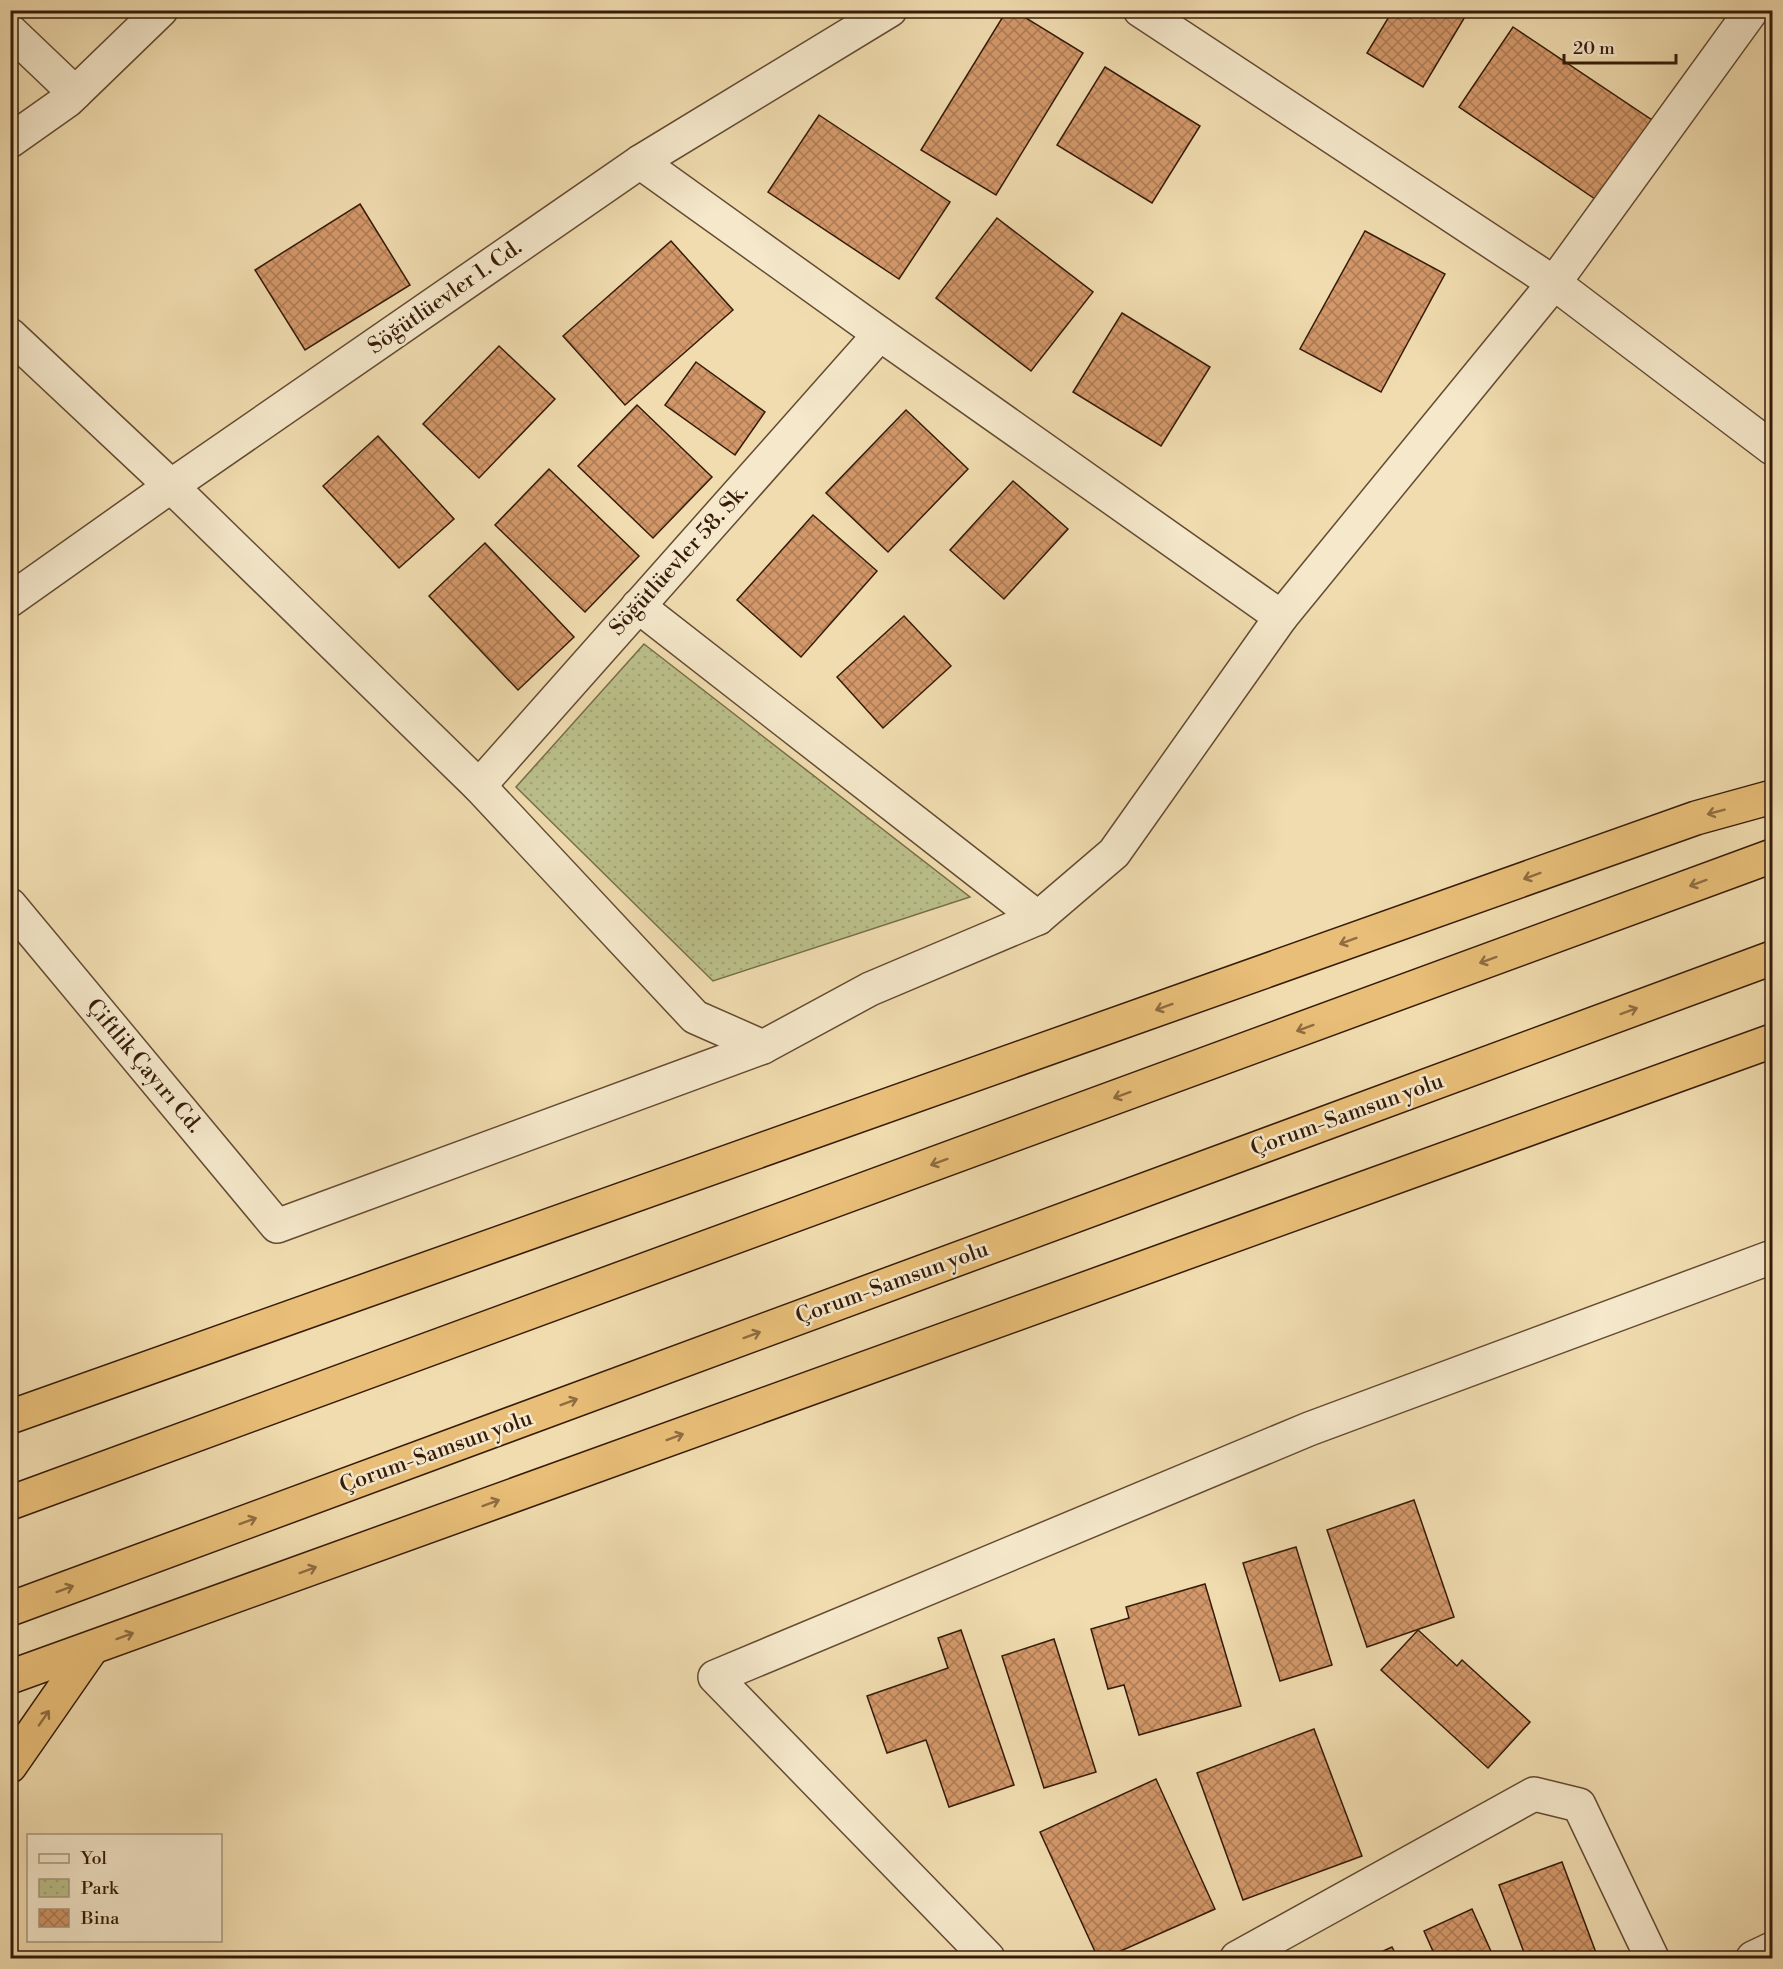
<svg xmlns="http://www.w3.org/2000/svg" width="1783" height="1969" font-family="'Libre Bodoni',serif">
  <defs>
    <pattern id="park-dots" width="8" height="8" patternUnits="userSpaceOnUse" patternTransform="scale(1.5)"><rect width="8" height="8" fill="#bbc08a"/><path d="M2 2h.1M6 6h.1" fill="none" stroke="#a1a476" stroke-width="1.8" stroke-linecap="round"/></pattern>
    <pattern id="building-cross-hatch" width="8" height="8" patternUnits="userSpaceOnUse" patternTransform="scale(1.5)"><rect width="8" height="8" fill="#d3986a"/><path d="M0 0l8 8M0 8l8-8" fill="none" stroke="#ac7b55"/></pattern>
  </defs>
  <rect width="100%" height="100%" fill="#f0dcaf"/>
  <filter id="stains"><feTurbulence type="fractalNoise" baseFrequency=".00333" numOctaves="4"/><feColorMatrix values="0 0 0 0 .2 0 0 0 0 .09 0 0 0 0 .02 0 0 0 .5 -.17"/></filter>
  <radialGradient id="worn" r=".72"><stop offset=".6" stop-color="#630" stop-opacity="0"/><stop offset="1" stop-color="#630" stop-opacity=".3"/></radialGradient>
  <polygon fill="url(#park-dots)" stroke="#786e4a" stroke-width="1.5" points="644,644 970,897 713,981 516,787"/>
  <g fill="url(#building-cross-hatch)" stroke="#361b0a" stroke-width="1.5">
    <polygon points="1007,10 1013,10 1083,53 996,195 921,150"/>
    <polygon points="1393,10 1469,10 1423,87 1367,53"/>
    <polygon points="1513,27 1652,120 1598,201 1459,107"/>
    <polygon points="1105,67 1200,126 1152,203 1057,145"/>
    <polygon points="819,115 950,202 899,279 768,192"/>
    <polygon points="360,204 410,285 305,350 255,270"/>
    <polygon points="997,218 1093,292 1031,371 936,298"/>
    <polygon points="1365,231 1445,274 1381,392 1300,349"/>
    <polygon points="671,241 733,310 625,405 563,336"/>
    <polygon points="1122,313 1210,367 1161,446 1073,392"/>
    <polygon points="499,346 555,399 479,478 423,424"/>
    <polygon points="696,362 765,412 735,455 665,405"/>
    <polygon points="637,405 712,477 653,538 578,466"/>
    <polygon points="906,410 968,469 888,552 826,493"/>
    <polygon points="378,436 454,519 399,568 323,486"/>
    <polygon points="549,469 639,556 585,612 495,525"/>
    <polygon points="1013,481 1068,529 1004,599 950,550"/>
    <polygon points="813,515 877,571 801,657 737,600"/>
    <polygon points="485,543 574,637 518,690 429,596"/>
    <polygon points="904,616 951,666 883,728 837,677"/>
    <polygon points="1414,1500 1454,1617 1367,1647 1327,1530"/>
    <polygon points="1296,1547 1332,1665 1280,1681 1243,1563"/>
    <polygon points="1205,1584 1241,1706 1139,1735 1124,1685 1108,1689 1091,1629 1129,1618 1126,1607"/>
    <polygon points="961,1630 1014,1785 949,1807 926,1740 887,1753 867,1696 948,1668 938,1638"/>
    <polygon points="1418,1630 1457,1666 1462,1660 1530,1722 1488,1768 1381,1670"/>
    <polygon points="1054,1639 1096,1772 1044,1788 1002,1656"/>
    <polygon points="1314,1729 1362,1856 1243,1900 1197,1773"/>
    <polygon points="1156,1779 1215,1909 1105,1958 1098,1958 1040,1832"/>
    <polygon points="1562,1862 1598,1958 1526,1958 1499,1885"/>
    <polygon points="1472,1909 1494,1958 1436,1958 1424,1931"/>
    <polygon points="1392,1947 1398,1958 1368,1958"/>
  </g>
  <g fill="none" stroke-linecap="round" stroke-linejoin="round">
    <defs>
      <g id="minor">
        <polyline points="1140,10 1554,283 1772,448"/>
        <polyline points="10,31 75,93"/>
        <polyline points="10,141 68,100 161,10"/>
        <polyline points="640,162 880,334 1281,617 1554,283 1752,10"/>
        <polyline points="10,335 171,486 479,786 695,1017 763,1047"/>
        <polyline points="10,600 171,486 640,162 890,10"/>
        <polyline points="638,606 1038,918"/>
        <polyline points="479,786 880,334"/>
        <polyline points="10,905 277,1226 763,1047 870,989 1038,918 1114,853 1281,617"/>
        <polyline points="988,1958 715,1677 1309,1429 1772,1257"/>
        <polyline points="1237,1958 1534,1794 1579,1805 1652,1958"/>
        <polyline points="1753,1958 1772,1949"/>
      </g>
      <g id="trunk">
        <polyline points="10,1417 1696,818 1772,797"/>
        <polyline points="10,1503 1772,856"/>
        <polyline points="10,1609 1772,958"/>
        <polyline points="10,1677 1772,1041"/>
        <polyline points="10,1766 92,1648"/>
      </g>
    </defs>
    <use href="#minor" stroke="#644b33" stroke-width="36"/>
    <use href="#trunk" stroke="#361b0a" stroke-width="36"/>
    <use href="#minor" stroke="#f5e8cb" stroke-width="33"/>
    <use href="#trunk" stroke="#e8be78" stroke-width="33"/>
  </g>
  <defs><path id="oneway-shaft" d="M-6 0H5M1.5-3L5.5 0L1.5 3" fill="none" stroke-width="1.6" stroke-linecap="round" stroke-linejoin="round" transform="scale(1.5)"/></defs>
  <g stroke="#8f6c41">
    <use href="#oneway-shaft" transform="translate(1716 812) rotate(165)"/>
    <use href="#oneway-shaft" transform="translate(1532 876) rotate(160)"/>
    <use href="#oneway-shaft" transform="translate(1698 883) rotate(160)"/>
    <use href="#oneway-shaft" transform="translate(1348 941) rotate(160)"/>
    <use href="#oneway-shaft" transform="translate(1488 960) rotate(160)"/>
    <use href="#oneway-shaft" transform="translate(1164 1007) rotate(160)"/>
    <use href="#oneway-shaft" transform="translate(1629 1011) rotate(-20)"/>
    <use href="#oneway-shaft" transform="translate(1305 1028) rotate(160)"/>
    <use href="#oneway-shaft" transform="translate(1122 1095) rotate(160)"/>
    <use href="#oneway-shaft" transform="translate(939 1162) rotate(160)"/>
    <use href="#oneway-shaft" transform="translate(752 1335) rotate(-20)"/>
    <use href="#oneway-shaft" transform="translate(569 1402) rotate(-20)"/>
    <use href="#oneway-shaft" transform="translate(675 1437) rotate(-20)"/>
    <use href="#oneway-shaft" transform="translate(491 1503) rotate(-20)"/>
    <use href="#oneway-shaft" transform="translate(248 1521) rotate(-20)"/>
    <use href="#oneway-shaft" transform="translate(308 1570) rotate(-20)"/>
    <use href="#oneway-shaft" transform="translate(65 1589) rotate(-20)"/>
    <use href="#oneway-shaft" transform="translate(125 1636) rotate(-20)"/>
    <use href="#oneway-shaft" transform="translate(44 1718) rotate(-55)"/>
  </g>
  <g text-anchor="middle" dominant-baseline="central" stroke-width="5" stroke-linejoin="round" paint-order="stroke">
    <g font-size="22" fill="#361b0a" stroke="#f5e8cb">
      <text transform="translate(445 297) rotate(-35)">Söğütlüevler 1. Cd.</text>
      <text transform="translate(679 560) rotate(-48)">Söğütlüevler 58. Sk.</text>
      <text transform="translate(144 1066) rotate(50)">Çiftlik Çayırı Cd.</text>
      <text transform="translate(1347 1115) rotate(-20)">Çorum-Samsun yolu</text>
      <text transform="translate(892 1283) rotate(-20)">Çorum-Samsun yolu</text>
      <text transform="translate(436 1452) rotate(-20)">Çorum-Samsun yolu</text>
    </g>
  </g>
  <rect width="1783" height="1969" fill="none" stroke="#f0dcaf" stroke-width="36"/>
  <rect x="12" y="12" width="1759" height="1945" fill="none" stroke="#361b0a" stroke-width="3"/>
  <rect x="18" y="18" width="1747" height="1933" fill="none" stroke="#361b0a" stroke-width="1.5"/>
  <rect x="27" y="1834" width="195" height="108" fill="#f5e8cb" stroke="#a9967e" stroke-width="1.5"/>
  <rect x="39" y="1854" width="30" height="9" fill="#f5e8cb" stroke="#a9967e" stroke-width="1.5"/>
  <text x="81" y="1864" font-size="18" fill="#361b0a">Yol</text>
  <rect x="39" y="1879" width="30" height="18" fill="url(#park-dots)" stroke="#a9967e" stroke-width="1.5"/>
  <text x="81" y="1894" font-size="18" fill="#361b0a">Park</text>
  <rect x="39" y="1909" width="30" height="18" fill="url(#building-cross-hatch)" stroke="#a9967e" stroke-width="1.5"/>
  <text x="81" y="1924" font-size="18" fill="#361b0a">Bina</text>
  <path d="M1564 54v9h112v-9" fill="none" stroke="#361b0a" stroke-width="3"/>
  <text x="1573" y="54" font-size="18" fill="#361b0a" stroke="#f5e8cb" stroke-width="4.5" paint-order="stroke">20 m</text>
  <rect width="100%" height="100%" filter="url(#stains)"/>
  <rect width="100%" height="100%" fill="url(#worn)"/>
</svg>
